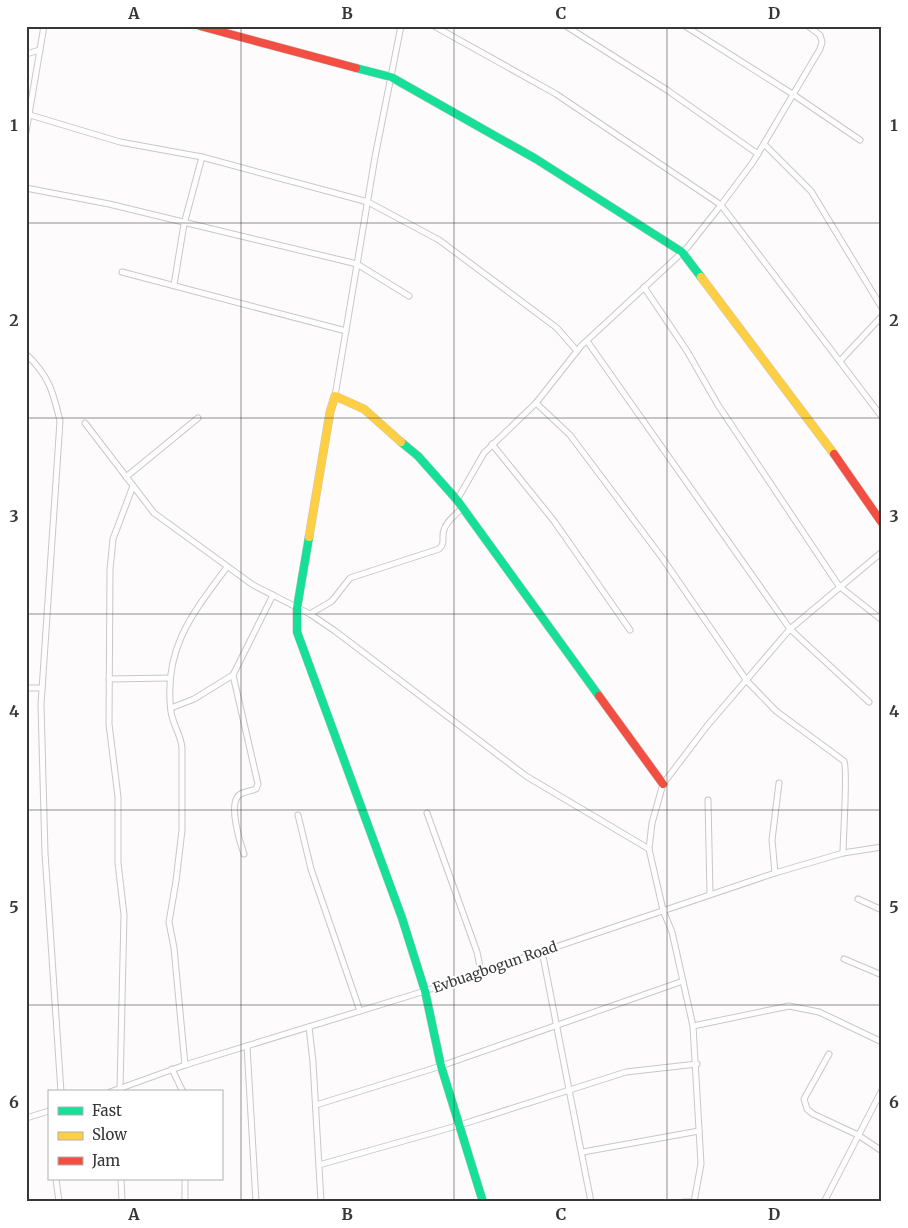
<svg xmlns="http://www.w3.org/2000/svg" width="908" height="1228" font-family="Merriweather,serif">
  <rect width="100%" height="100%" fill="#fdfbfb"/>
  <g fill="none" stroke-linecap="round" stroke-linejoin="round">
    <defs>
      <g id="street">
        <polyline points="434,26 556,94 721,205 753,162 820,49 822,42 820,35 808,26"/>
        <polyline points="566,26 667,90 758,154"/>
        <polyline points="685,26 791,93 860,140"/>
        <polyline points="26,54 40,50"/>
        <polyline points="30,115 120,142 202,157 368,202 439,240 557,328 577,351"/>
        <polyline points="26,132 44,26"/>
        <polyline points="764,144 811,191 882,308"/>
        <polyline points="26,188 109,204 357,264 409,296"/>
        <polyline points="122,272 346,331"/>
        <polyline points="174,285 184,224 202,157"/>
        <polyline points="644,287 687,351 718,405 839,586 882,620"/>
        <polyline points="587,341 790,629 869,702"/>
        <path d="M26,354c23,22 27,37 34,67l-19,284 4,148 16,239"/>
        <polyline points="840,361 882,316"/>
        <polyline points="335,396 375,157 401,26"/>
        <path d="M536,403l34,32 93,124 84,122 29,30 68,50c4,8 -1,78 -1,92"/>
        <polyline points="85,423 154,513 253,585 310,614 335,631 526,776 649,849"/>
        <polyline points="492,444 554,521 630,630"/>
        <polyline points="126,477 198,418"/>
        <polyline points="457,500 484,453 536,403 581,346 687,248 721,205 882,417"/>
        <path d="M310,614l22,-13 18,-23 89,-29c7,-6 2,-12 5,-19 2,-9 13,-16 19,-23"/>
        <polyline points="109,679 170,678"/>
        <polyline points="26,688 42,688"/>
        <polyline points="171,708 194,699 233,675"/>
        <polyline points="708,800 710,894"/>
        <polyline points="427,813 477,952 481,972"/>
        <polyline points="298,815 311,869 360,1011"/>
        <path d="M244,854c-4,-11 -15,-47 -6,-58 3,-4 13,-5 18,-7l2,-5 -25,-109 40,-80"/>
        <polyline points="775,873 772,840 779,783"/>
        <polyline points="858,899 882,910"/>
        <polyline points="542,951 591,1202"/>
        <polyline points="844,959 882,975"/>
        <polyline points="693,1026 789,1006 819,1012 882,1042"/>
        <polyline points="309,1027 313,1062 321,1202"/>
        <polyline points="247,1046 256,1202"/>
        <polyline points="829,1054 804,1099 807,1109 813,1114 858,1135 882,1151"/>
        <path d="M185,1065l-11,-117 -5,-26 7,-41 6,-51v-82c-1,-13 -9,-23 -11,-36 -8,-63 21,-98 56,-145"/>
        <polyline points="172,1069 183,1092"/>
        <polyline points="120,1088 124,915 118,863 118,797 109,724 110,570 113,539 133,486"/>
        <polyline points="110,1092 185,1065 425,991 775,873 843,853 882,847"/>
        <polyline points="316,1105 441,1066 683,981"/>
        <polyline points="26,1118 49,1111"/>
        <polyline points="583,1152 699,1131"/>
        <polyline points="319,1165 460,1125 626,1072 697,1064"/>
        <polyline points="56,1179 59,1202"/>
        <polyline points="121,1179 122,1202"/>
        <polyline points="185,1179 185,1202"/>
        <polyline points="684,1202 695,1202"/>
        <polyline points="694,1202 701,1164 693,1026 672,932 663,910 649,849 652,823 663,784 707,726 790,629 882,552"/>
        <polyline points="824,1202 882,1090"/>
      </g>
      <g id="fast">
        <polyline points="356,68 391,77 536,159 682,252 701,277"/>
        <polyline points="401,442 418,456 457,500 599,696"/>
        <polyline points="309,537 297,608 297,632 402,918 425,991 441,1066 483,1202"/>
      </g>
      <g id="slow">
        <polyline points="701,277 834,454"/>
        <polyline points="309,537 330,412 335,396 364,409 401,442"/>
      </g>
      <g id="jam">
        <polyline points="200,26 356,68"/>
        <polyline points="834,454 882,523"/>
        <polyline points="599,696 663,784"/>
      </g>
    </defs>
    <use href="#street" stroke="#c9c7c7" stroke-width="7"/>
    <use href="#fast" stroke="#c9c7c7" stroke-width="9"/>
    <use href="#slow" stroke="#c9c7c7" stroke-width="9"/>
    <use href="#jam" stroke="#c9c7c7" stroke-width="9"/>
    <use href="#street" stroke="#fffefe" stroke-width="5"/>
    <use href="#fast" stroke="#16e098" stroke-width="8"/>
    <use href="#slow" stroke="#ffcf43" stroke-width="8"/>
    <use href="#jam" stroke="#f24e42" stroke-width="8"/>
  </g>
  <path fill="none" stroke="#393636" stroke-width="1" stroke-opacity="0.55" d="M241,26v1176M454,26v1176M667,26v1176M26,223h856M26,418h856M26,614h856M26,810h856M26,1005h856"/>
  <g text-anchor="middle" dominant-baseline="central" stroke-width="4" stroke-linejoin="round" paint-order="stroke">
    <g font-size="14" fill="#393636" stroke="#fff">
      <text transform="translate(495 967) rotate(-19)">Evbuagbogun Road</text>
    </g>
  </g>
  <rect width="908" height="1228" fill="none" stroke="#ffffff" stroke-width="55"/>
  <rect x="48" y="1090" width="175" height="90" fill="#ffffff" stroke="#b0afaf"/>
  <rect x="58" y="1107" width="25" height="8" fill="#16e098" stroke="#b0afaf"/>
  <text x="92" y="1116" font-size="15" fill="#393636">Fast</text>
  <rect x="58" y="1132" width="25" height="8" fill="#ffcf43" stroke="#b0afaf"/>
  <text x="92" y="1140" font-size="15" fill="#393636">Slow</text>
  <rect x="58" y="1157" width="25" height="8" fill="#f24e42" stroke="#b0afaf"/>
  <text x="92" y="1166" font-size="15" fill="#393636">Jam</text>
  <rect x="28" y="28" width="852" height="1172" fill="none" stroke="#393636" stroke-width="2"/>
  <g font-size="16" text-anchor="middle" font-weight="bold" fill="#393636">
    <text x="134" y="19">A</text>
    <text x="347" y="19">B</text>
    <text x="561" y="19">C</text>
    <text x="774" y="19">D</text>
    <text x="14" y="131">1</text>
    <text x="894" y="131">1</text>
    <text x="14" y="326">2</text>
    <text x="894" y="326">2</text>
    <text x="14" y="522">3</text>
    <text x="894" y="522">3</text>
    <text x="14" y="717">4</text>
    <text x="894" y="717">4</text>
    <text x="14" y="913">5</text>
    <text x="894" y="913">5</text>
    <text x="14" y="1108">6</text>
    <text x="894" y="1108">6</text>
    <text x="134" y="1220">A</text>
    <text x="347" y="1220">B</text>
    <text x="561" y="1220">C</text>
    <text x="774" y="1220">D</text>
  </g>
</svg>
